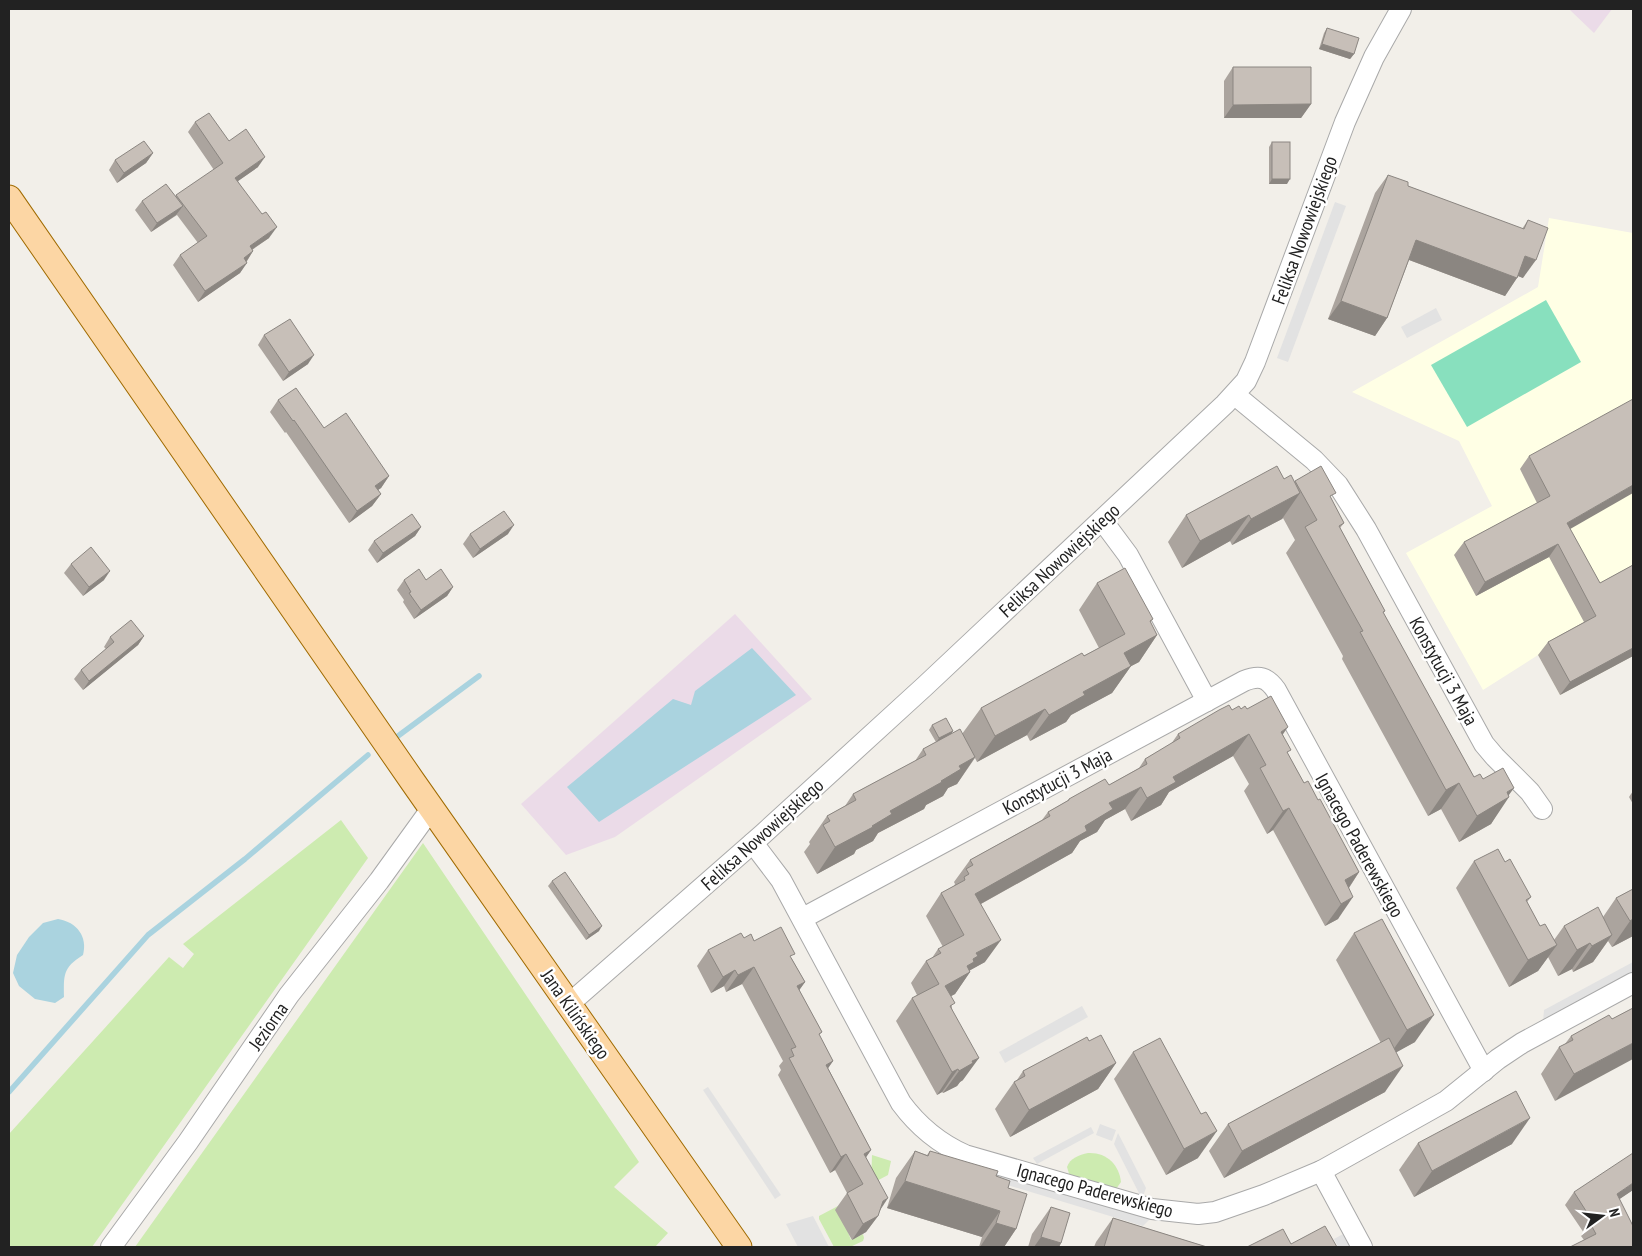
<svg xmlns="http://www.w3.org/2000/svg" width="1642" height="1256" font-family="'PT Sans Narrow',sans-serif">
  <rect width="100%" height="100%" fill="#f2efe9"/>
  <g fill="#ebdbe8">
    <polygon points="1569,9 1612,9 1594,33"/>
    <polygon points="735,614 812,699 615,837 566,855 521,804"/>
  </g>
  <polygon fill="#ffffe5" points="1549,218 1633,233 1633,656 1560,695 1538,655 1483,690 1406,553 1492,506 1459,441 1352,392 1538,287"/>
  <g fill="#cdebb0">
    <polygon points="341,820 368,858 92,1247 9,1247 9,1134 169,957 183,968 194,954 183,944"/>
    <polygon points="423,843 639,1162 614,1187 668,1233 655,1247 135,1247"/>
    <path d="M1088,1153c18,-1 31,11 33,29l-5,7 -46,-12 -3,-10c3,-9 12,-12 21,-14z"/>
    <polygon points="872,1155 891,1161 888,1175 871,1184"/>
    <polygon points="838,1206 851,1240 863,1234 864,1238 863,1241 850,1247 834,1247 819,1219 819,1216"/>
  </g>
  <polygon fill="#88e0be" points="1546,300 1581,362 1467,427 1431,365"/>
  <g fill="#e2e2e2">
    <polygon points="1335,202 1346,206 1288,362 1277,358"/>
    <polygon points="1436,308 1442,320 1407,338 1401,327"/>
    <polygon points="1633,962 1633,973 1543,1022 1544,1010"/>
    <polygon points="1082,1006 1088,1017 1005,1063 999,1052"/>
    <polygon points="708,1087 781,1195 775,1199 703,1090"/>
    <polygon points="1100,1124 1116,1130 1112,1141 1096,1135"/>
    <polygon points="1091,1127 1094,1133 1037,1164 1033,1158"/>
    <polygon points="1118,1133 1146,1188 1142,1199 1114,1144"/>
    <polygon points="942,1154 1152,1217 1143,1226 948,1167"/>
    <polygon points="813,1216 829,1247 798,1247 786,1224"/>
    <polygon points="1345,1233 1353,1247 1338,1247 1334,1239"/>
  </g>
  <g fill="#aad3df">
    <polygon points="752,648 796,695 599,822 567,787 673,699 691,705 695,691"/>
    <path d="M58,919c19,3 30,18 25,36 -21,13 -19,21 -19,42l-9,6 -20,-4 -16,-13 -6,-13 4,-18 12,-18 14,-14z"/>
  </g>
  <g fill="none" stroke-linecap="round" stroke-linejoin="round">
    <g stroke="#aad3df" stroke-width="5.5">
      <polyline points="398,736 479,676"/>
      <polyline points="9,1092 148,935 245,859 368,755"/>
    </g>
    <defs>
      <g id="minor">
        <polyline points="1235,395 1314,460 1338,485 1366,529 1484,744 1495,757 1530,792 1542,809"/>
        <polyline points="1102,520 1128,555 1207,701"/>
        <path d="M753,843l28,37 120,223c17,23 37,40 64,52l187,54 46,5 17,-2 49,-17 57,-24 125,-70 52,-42 24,-16 111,-60"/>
        <path d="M803,918l441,-237c15,-6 23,-4 32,9l208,381"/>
        <polyline points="569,1004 763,834 925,686 1225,404 1246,381 1255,362 1345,122 1374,57 1401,9"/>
        <polyline points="1321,1171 1362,1247"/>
        <polyline points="111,1247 188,1142 289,995 379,881 431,809"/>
      </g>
      <polyline id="major" points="9,198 413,782 739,1247"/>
    </defs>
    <use href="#minor" stroke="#a9a9a9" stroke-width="22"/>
    <use href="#major" stroke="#a06b00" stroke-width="27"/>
    <use href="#minor" stroke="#fff" stroke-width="20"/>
    <use href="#major" stroke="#fcd6a4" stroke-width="25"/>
  </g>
  <g fill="#aba49e">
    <polygon points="1327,28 1354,54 1350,59 1319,49 1324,33"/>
    <polygon points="1233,67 1311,104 1301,118 1224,118 1224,81"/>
    <polygon points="195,122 229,141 258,167 238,181 269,238 252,250 253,251 240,273 198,302 173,265 180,255 198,243 177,215 151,232 135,210 142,201 175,196 214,170 188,132"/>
    <polygon points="1272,142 1287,184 1269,184 1269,147"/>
    <polygon points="153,153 146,163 117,183 109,170 115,160"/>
    <polygon points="1388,175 1408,186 1522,229 1528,220 1523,278 1518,276 1505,296 1409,260 1387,318 1375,336 1328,319 1375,193"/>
    <polygon points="264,335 308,364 283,381 258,345"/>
    <polygon points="278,400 324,428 389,476 381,488 378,490 381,494 372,506 349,523 286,432 285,433 270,412"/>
    <polygon points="1529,456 1600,583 1633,565 1633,656 1560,695 1538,655 1548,642 1584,622 1549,557 1476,596 1454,555 1464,542 1537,503 1520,469"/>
    <polygon points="1284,479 1294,482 1295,481 1331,499 1344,523 1340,528 1385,611 1383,613 1474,777 1483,779 1508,795 1491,824 1459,842 1441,809 1428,816 1342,659 1343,656 1286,553 1295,540 1283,518 1282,519 1232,545 1230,541 1182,568 1168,542 1186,515"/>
    <polygon points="421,527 415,536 377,563 368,550 374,541"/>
    <polygon points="470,534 508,534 473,558 463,544"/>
    <polygon points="71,564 104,580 83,596 64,573"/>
    <polygon points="404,580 426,580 453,587 447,596 414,619 403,602 404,600 397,590"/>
    <polygon points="1097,583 1153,619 1150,623 1157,635 1139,662 1131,666 1112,693 1071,715 1066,722 1030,741 1027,735 977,762 975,758 957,784 948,788 943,796 926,805 924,809 878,833 873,841 856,850 854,854 817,874 804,852 810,844 809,842 827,816 845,806 853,794 915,761 923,749 936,742 929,730 932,725 953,731 951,734 962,734 981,708 1099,648 1079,610"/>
    <polygon points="144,636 138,645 83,690 74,679 81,670 106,649 104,647 110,637"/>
    <polygon points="1241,709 1247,709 1283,735 1288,754 1304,783 1359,872 1349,888 1338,919 1325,926 1273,830 1267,834 1244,791 1249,784 1233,756 1169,792 1161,805 1131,821 1125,809 1105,820 1097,832 1080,841 1072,853 981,904 985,962 970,970 970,972 955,994 951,996 952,1008 963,1080 960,1082 957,1086 943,1093 942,1092 937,1095 896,1021 912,998 917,995 911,983 926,961 932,958 938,949 943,947 926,916 941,893 954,886 955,884 954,882 970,860 1042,820 1048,812 1067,801 1069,799 1109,785 1139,768 1145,759 1171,744 1178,734 1232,710"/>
    <polygon points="1633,791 1633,804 1629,797"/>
    <polygon points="1474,861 1505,862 1531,897 1527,902 1540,926 1554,940 1564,926 1603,917 1616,898 1633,889 1633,936 1612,947 1608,941 1593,962 1573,972 1572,969 1558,976 1548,957 1538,971 1509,987 1456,888"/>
    <polygon points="552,881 599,931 586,940 548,886"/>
    <polygon points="1354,933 1415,1042 1396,1052 1385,1092 1224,1178 1209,1151 1228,1124 1381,1043 1336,960"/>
    <polygon points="744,938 754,941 792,959 805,982 799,990 822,1032 819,1035 833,1061 828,1068 871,1150 866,1157 879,1211 878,1216 866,1232 852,1240 835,1210 847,1193 835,1170 830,1173 778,1075 781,1070 779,1066 783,1061 742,984 726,992 724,986 711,993 697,966 708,950"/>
    <polygon points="1633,1008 1555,1101 1541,1074 1559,1047 1565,1044 1571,1036 1612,1019"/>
    <polygon points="1089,1041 1116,1063 1098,1089 1010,1137 995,1109 1014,1082 1017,1080 1023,1071"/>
    <polygon points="1133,1052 1198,1158 1166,1175 1114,1079"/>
    <polygon points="1418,1143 1512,1144 1414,1197 1399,1170"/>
    <polygon points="915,1151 927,1155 930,1151 996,1176 1008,1188 1016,1229 1004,1247 979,1247 982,1237 887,1208 896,1178"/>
    <polygon points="1633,1190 1619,1199 1633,1226 1584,1240 1581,1236 1584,1233 1565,1205 1574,1192"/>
    <polygon points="1051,1207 1061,1243 1059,1247 1028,1247 1032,1234"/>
    <polygon points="1113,1218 1207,1247 1094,1247 1096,1242"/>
  </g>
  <g fill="#8b8681">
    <polygon points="1322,44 1354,54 1350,59 1319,49"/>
    <polygon points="1311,104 1301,118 1224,118 1233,105"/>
    <polygon points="153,153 146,163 117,183 124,173"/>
    <polygon points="265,157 258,167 228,188 235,178"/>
    <polygon points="1272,179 1290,179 1287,184 1269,184"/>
    <polygon points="183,206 176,215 151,232 157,223"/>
    <polygon points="277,227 269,238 242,256 250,246"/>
    <polygon points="1416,240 1517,278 1505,296 1404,258"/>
    <polygon points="253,251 246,262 244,258"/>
    <polygon points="1525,256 1536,260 1523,278 1513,274"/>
    <polygon points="247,263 240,273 198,302 205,291"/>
    <polygon points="1341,301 1387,318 1375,336 1328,319"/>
    <polygon points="314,355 308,364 283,381 289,372"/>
    <polygon points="389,476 381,488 366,498 375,486"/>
    <polygon points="1633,485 1633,493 1558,536 1567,523"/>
    <polygon points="1300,493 1282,519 1232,545 1251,519"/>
    <polygon points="381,494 372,506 349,523 357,511"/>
    <polygon points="1249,515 1230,541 1182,568 1200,541"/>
    <polygon points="514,525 508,534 473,558 480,549"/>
    <polygon points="421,527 415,536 377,563 383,553"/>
    <polygon points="1558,544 1549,557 1476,596 1485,582"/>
    <polygon points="110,571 104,580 83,596 89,587"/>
    <polygon points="453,587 447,596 414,619 421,610"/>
    <polygon points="1157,635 1139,662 1105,680 1124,653"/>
    <polygon points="144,636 138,645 83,690 89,681"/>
    <polygon points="1633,648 1633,656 1560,695 1570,682"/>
    <polygon points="1131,666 1112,693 1071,715 1066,722 1030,741 1049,715 1083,692"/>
    <polygon points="1045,709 1027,735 977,762 995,736"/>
    <polygon points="1288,727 1272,750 1281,732"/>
    <polygon points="953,731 950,736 936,743 939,738"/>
    <polygon points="1249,734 1233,756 1169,792 1161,805 1131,821 1147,798 1173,777"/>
    <polygon points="975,757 957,784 948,788 943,796 926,805 924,809 878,833 873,841 856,850 854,854 817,874 835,847 872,826 890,811 941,781 959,766"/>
    <polygon points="1459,783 1441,809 1428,816 1446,790"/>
    <polygon points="1141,787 1125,809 1105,820 1097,832 1080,841 1072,853 959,916 975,894 1085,826 1109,803"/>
    <polygon points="1514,788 1506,799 1509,797 1491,824 1459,842 1477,816 1507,792"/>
    <polygon points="1289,808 1273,830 1267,834 1283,811"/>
    <polygon points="1359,872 1344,895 1345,880"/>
    <polygon points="1353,897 1338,919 1325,926 1341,904"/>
    <polygon points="1633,919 1633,936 1612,947 1630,921"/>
    <polygon points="602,926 599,931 586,940 589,935"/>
    <polygon points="1612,935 1593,962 1573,972 1592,946"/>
    <polygon points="1001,940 985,962 967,972 970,972 955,994 929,1008 945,986 976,953"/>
    <polygon points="1590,943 1572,969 1558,976 1577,950"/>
    <polygon points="1557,945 1538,971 1509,987 1528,960"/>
    <polygon points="754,967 742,984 726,992 738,975"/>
    <polygon points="735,970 724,986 711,993 723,977"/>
    <polygon points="805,982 793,999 797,986"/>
    <polygon points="1434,1015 1415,1042 1388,1057 1407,1030"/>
    <polygon points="1633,1043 1633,1059 1555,1101 1574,1074"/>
    <polygon points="979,1058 963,1080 960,1082 957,1086 943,1093 959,1071 972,1061"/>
    <polygon points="833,1061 822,1077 826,1065"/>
    <polygon points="1116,1063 1098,1089 1010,1137 1029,1110"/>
    <polygon points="1403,1066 1385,1092 1224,1178 1242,1151"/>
    <polygon points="958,1069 942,1092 937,1095 952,1072"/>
    <polygon points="1530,1118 1512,1144 1414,1197 1432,1171"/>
    <polygon points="1217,1131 1198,1158 1166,1175 1184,1149"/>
    <polygon points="871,1150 860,1166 864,1154"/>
    <polygon points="846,1154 835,1170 830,1173 841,1157"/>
    <polygon points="905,1181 1000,1211 982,1237 887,1208"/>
    <polygon points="1633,1183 1633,1190 1608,1207 1617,1194"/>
    <polygon points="888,1198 877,1215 883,1201"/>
    <polygon points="878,1216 866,1232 852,1240 863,1224"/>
    <polygon points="996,1223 1016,1229 1004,1247 980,1247"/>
    <polygon points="1041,1237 1061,1243 1059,1247 1034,1247"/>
  </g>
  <g fill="#c7bfb8" stroke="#8b8681">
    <polygon points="1327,28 1359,38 1354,54 1322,44"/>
    <polygon points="1233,67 1311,67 1311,104 1233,105"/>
    <polygon points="209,113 229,141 246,129 265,157 235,178 262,214 266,212 277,227 250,246 253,251 244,258 247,263 205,291 180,255 207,236 176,195 223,163 195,122"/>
    <polygon points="144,141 153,153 124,173 115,160"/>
    <rect x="1272" y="142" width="18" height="37"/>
    <polygon points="1388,175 1408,182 1408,186 1524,229 1528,220 1548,228 1536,260 1525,256 1517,278 1416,240 1387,318 1341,301"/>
    <polygon points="166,184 183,206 157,223 142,201"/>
    <polygon points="290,319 314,355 289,372 264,335"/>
    <polygon points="296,388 324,428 346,413 389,476 375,486 381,494 357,511 294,420 293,421 278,400"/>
    <polygon points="1633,399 1633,485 1567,523 1600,583 1633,565 1633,648 1570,682 1548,642 1596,616 1558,544 1485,582 1464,542 1550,496 1529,456"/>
    <polygon points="1277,466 1284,479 1291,475 1300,493 1251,519 1249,515 1200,541 1186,515"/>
    <polygon points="1321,466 1336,493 1330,496 1344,523 1339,526 1385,611 1383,612 1474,777 1480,774 1483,779 1503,768 1514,788 1507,792 1509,797 1477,816 1459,783 1446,790 1360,632 1363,631 1305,527 1317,520 1295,481"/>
    <polygon points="504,511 514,525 480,549 470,534"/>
    <polygon points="412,514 421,527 383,553 374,541"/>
    <polygon points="91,547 110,571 89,587 71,564"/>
    <polygon points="1125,568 1153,619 1150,621 1157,635 1124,653 1131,666 1083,692 1085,695 1049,715 1045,709 995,736 981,708 1082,653 1084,656 1125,634 1097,583"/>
    <polygon points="419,569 426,580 441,569 453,587 421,610 409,593 411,592 404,580"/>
    <polygon points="131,620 144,636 89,681 81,670 114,642 110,637"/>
    <polygon points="1271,696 1288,727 1281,732 1291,750 1287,752 1304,783 1308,781 1318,800 1320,799 1359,872 1345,880 1353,897 1341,904 1289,808 1283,811 1260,768 1266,765 1249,734 1173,777 1176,782 1147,798 1141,787 1109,803 1113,809 1085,826 1087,831 975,894 1001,940 976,953 978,956 973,959 974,962 967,966 970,972 945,986 955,1003 950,1006 979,1058 972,1061 973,1063 959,1071 958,1069 952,1072 912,998 939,984 926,961 941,953 938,949 964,935 941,893 965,880 964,877 969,874 966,869 973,865 970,860 1050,816 1048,812 1069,800 1069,799 1105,779 1109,785 1147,764 1145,759 1180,738 1178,734 1219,710 1229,705 1232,710 1239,706 1241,709 1245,706 1247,709"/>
    <polygon points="946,718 953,731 939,738 932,725"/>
    <polygon points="960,729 975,757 959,766 961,769 941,781 942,782 890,811 892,814 872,826 873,827 835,847 823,825 830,821 827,816 856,800 853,794 926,755 923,749"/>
    <polygon points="1498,849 1505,862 1510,859 1531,897 1526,900 1540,926 1545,924 1557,945 1528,960 1474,861"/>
    <polygon points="565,872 602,926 589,935 552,881"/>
    <polygon points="1633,889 1633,919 1630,921 1616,898"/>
    <polygon points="1598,907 1612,935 1592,946 1590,943 1577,950 1564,926"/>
    <polygon points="1382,919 1434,1015 1407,1030 1354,933"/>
    <polygon points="781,927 795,954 790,956 805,982 797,986 822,1032 819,1034 833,1061 826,1065 871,1150 864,1154 888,1198 883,1201 878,1216 863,1224 847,1193 863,1184 846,1154 841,1157 789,1058 794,1056 791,1049 796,1047 754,967 738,975 735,970 723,977 708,950 741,933 744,938 751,934 754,941"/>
    <polygon points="1633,1008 1633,1043 1574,1074 1559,1047 1573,1040 1571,1036 1609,1015 1612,1019"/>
    <polygon points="1101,1035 1116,1063 1029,1110 1014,1082 1025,1076 1023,1071 1087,1037 1089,1041"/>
    <polygon points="1160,1038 1201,1114 1206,1112 1217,1131 1184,1149 1133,1052"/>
    <polygon points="1389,1038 1403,1066 1242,1151 1228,1124"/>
    <polygon points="1516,1091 1530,1118 1432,1171 1418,1143"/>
    <polygon points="915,1151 928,1156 930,1151 967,1162 998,1171 996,1176 1010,1181 1008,1188 1027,1194 1016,1229 996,1223 1000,1211 905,1181"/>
    <polygon points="1633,1153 1633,1183 1617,1194 1633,1226 1633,1247 1570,1247 1596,1234 1590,1223 1593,1222 1574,1192"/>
    <polygon points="1051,1207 1070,1213 1061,1243 1041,1237"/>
    <polygon points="1113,1218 1207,1247 1104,1247"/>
    <polygon points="1325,1226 1337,1247 1247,1247 1283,1229 1291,1244"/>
  </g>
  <g text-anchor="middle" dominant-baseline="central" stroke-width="5" stroke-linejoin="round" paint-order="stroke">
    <g font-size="19" fill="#222" stroke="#fff">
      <text transform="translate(1304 230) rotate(-70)">Feliksa Nowowiejskiego</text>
      <text transform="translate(1059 560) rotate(-43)">Feliksa Nowowiejskiego</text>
      <text transform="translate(1444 671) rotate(61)">Konstytucji 3 Maja</text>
      <text transform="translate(1057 781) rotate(-28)">Konstytucji 3 Maja</text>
      <text transform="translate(762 834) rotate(-42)">Feliksa Nowowiejskiego</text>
      <text transform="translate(1360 845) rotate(61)">Ignacego Paderewskiego</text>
      <text transform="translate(576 1014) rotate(55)">Jana Kilińskiego</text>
      <text transform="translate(268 1026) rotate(-55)">Jeziorna</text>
      <text transform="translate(1095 1190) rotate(15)">Ignacego Paderewskiego</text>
    </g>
  </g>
  <rect width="1642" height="1256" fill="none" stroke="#222222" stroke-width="20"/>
  <g transform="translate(1602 1216) rotate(75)" stroke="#ffffff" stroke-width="4" paint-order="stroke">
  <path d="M0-4L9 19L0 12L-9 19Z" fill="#222222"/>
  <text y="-8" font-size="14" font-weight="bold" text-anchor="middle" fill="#222222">N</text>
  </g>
</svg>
